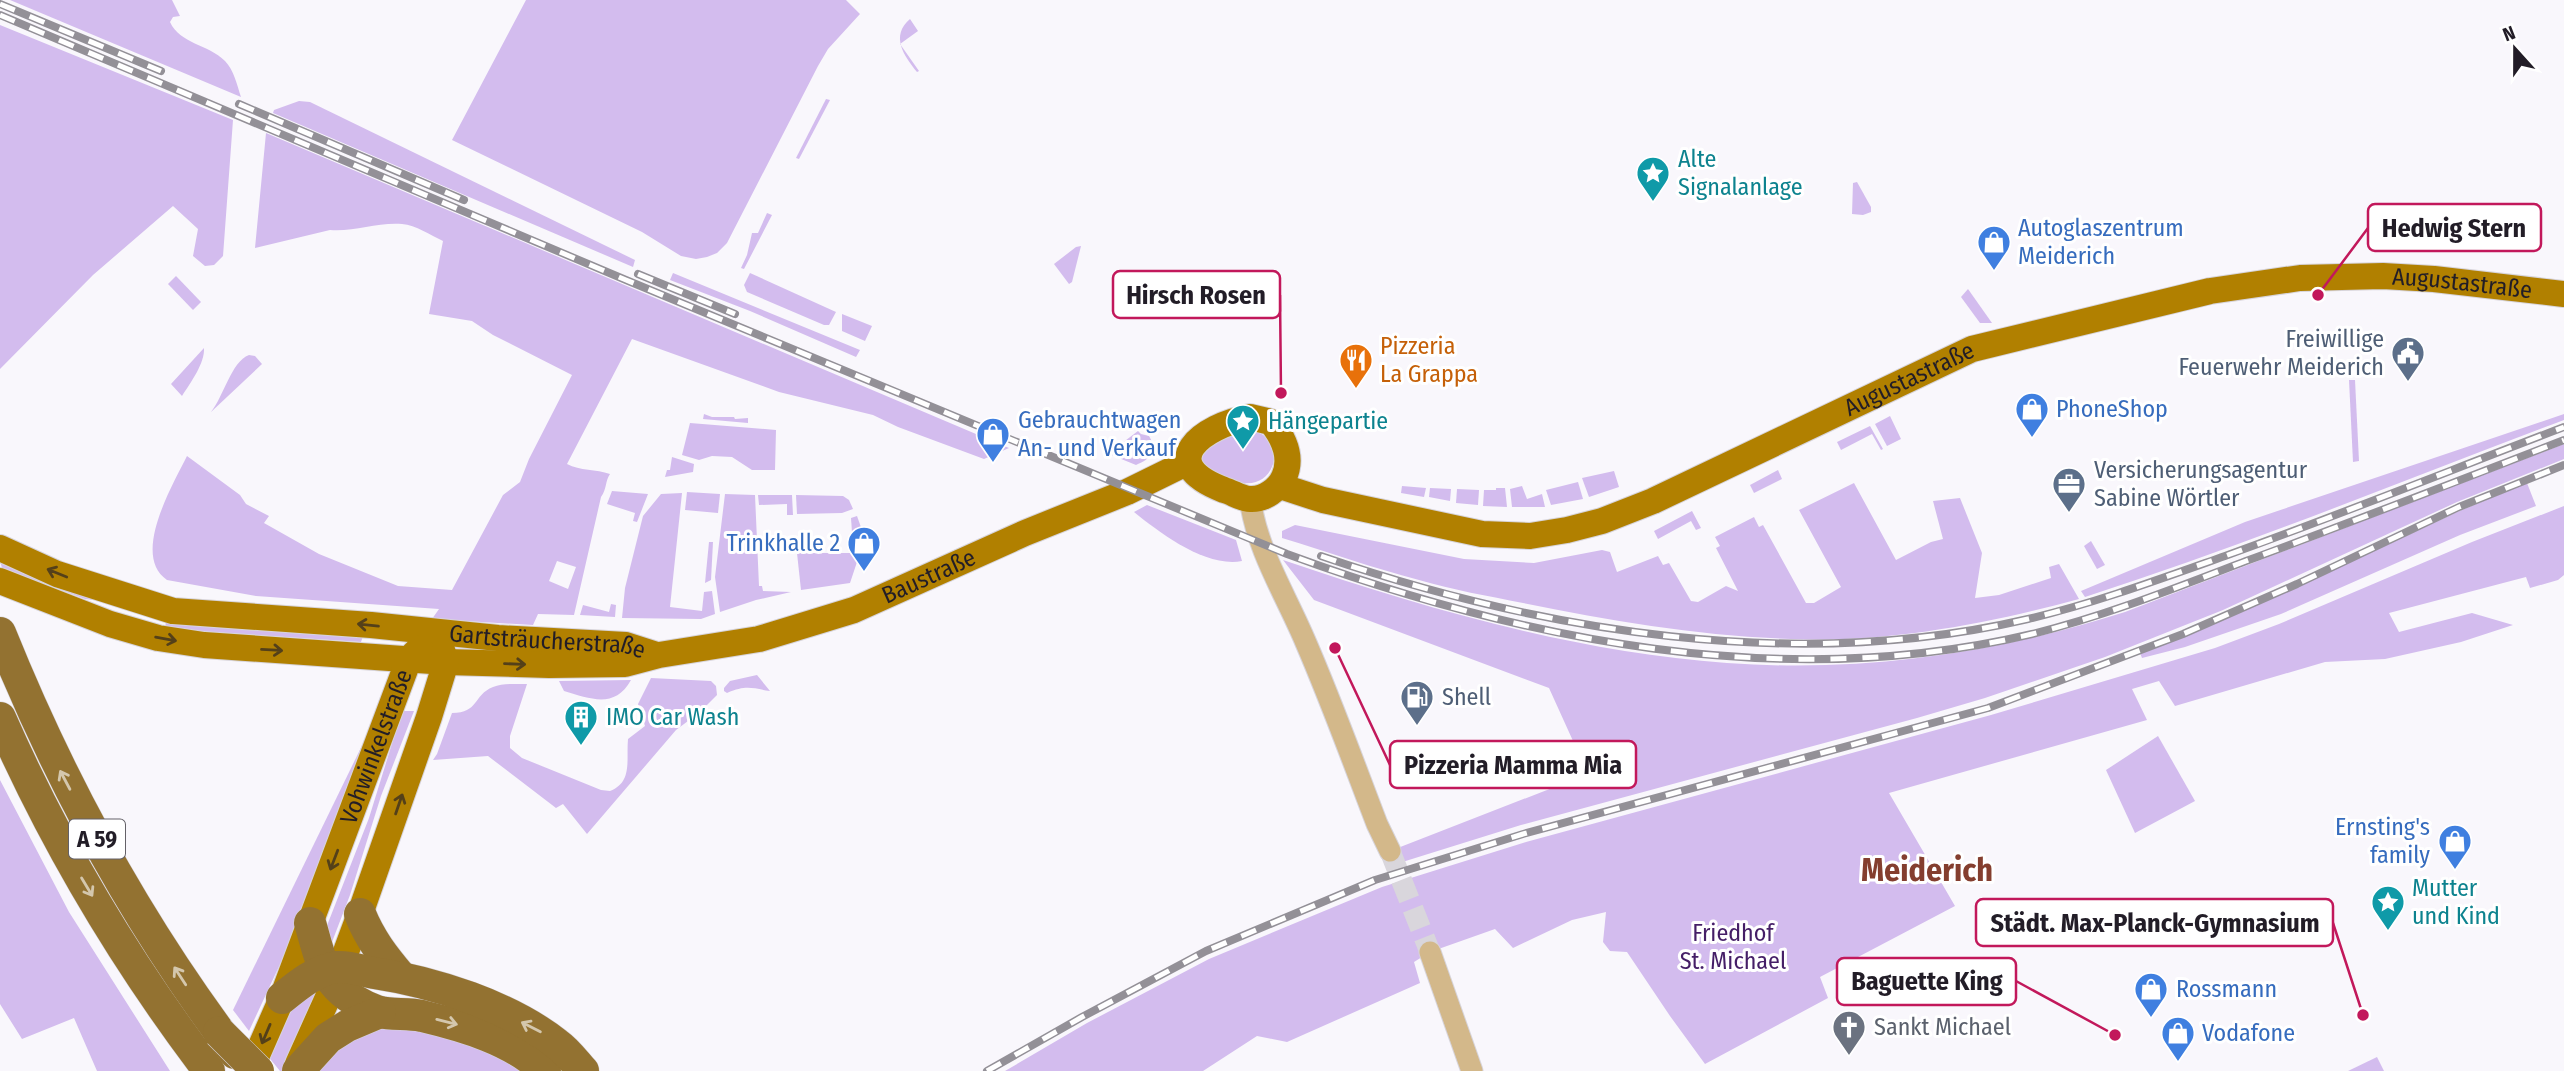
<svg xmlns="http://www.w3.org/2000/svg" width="2564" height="1071" font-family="'Fira Sans Condensed',sans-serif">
  <rect width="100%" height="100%" fill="#f9f7fc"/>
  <g fill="#d3bcee" fill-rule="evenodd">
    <path d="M10,0h162l8,16 -7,1 -3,5c10,22 38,22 55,39 9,9 12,24 16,36z"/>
    <polygon points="526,0 846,0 860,14 828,49 818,66 727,243 717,253 707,257 696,259 681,256 642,232 452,140"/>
    <path d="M910,19l8,12 -18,13 19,27 -2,1c-13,-16 -27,-36 -7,-53z"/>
    <polygon points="0,25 233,120 223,256 214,265 205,266 193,256 198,229 173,206 93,275 0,369"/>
    <polygon points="826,99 830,100 799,159 796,158"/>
    <polygon points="299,101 310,102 635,260 633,267 273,113 274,110"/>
    <path d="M266,133l743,315 -25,11 -86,-32 -25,-12 -94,-23 -147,-53 -65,125c13,7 29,5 43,10 -5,7 -3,15 -9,23l-27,118 -36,-1 -5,11 -101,-6 7,-10 -183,-13 -89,-16c-36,-24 5,-94 20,-124l53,39 6,9 23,12 -5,7 55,31 79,32 54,4 51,-95 17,-13 9,-23 43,-84 -79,-40 -21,-14 -43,-7 14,-73c-13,-6 -27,-16 -41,-17 -24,-2 -48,8 -72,6l-75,18zM557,561l19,6 -8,22 -19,-8z"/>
    <polygon points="1857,182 1871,207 1871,212 1863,215 1852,214 1853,183"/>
    <polygon points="767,213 772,215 744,269 741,268 747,255 752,233 758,233"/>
    <polygon points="1081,246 1072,282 1069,284 1054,264 1076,247"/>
    <polygon points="673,273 860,350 856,357 750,311 670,280"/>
    <polygon points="750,273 836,312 829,325 824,325 747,292 744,285"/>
    <polygon points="176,276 201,302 193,310 168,284"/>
    <polygon points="1968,289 1992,323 1980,323 1961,297"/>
    <polygon points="842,314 872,326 865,341 842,331"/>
    <path d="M204,348c1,15 -13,34 -22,48l-11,-12z"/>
    <path d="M249,355l6,1 7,8 -51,48c13,-16 20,-50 38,-57z"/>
    <polygon points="2349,380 2355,380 2359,461 2353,462"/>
    <polygon points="704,414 712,417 734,417 735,419 748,418 748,423 703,419"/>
    <path d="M2564,414v6c-159,60 -318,125 -479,177l-4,-6 164,-69z"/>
    <polygon points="1890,416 1901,439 1887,446 1875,424"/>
    <polygon points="690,423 776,430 775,470 752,470 732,457 712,456 699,460 682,455"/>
    <polygon points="1870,426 1883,449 1881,450 1872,434 1841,450 1837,442"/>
    <path d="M1249,429c41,9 27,59 -6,54 -15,-2 -28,-11 -41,-19l-1,-13 7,-8z"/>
    <path d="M1138,431l3,3 8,2c10,16 1,23 -13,29l-32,-13 9,-2z"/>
    <path d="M2564,444v15l-107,43 -234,108 -118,47 -120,41 -68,20 -396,107 -125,39 -6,-13 198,-77 -39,-86 -235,-88 -31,-40c144,49 292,92 444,103 134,10 270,-10 398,-51z"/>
    <polygon points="672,457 694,464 693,472 665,477 667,470 670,470"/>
    <polygon points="1778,470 1782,479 1754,493 1750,485"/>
    <polygon points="1614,471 1619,487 1589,497 1582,478"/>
    <polygon points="1578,482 1583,499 1551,505 1546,490"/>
    <path d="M1854,483l42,77 35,-18 12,-3 -10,-38 27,-3 22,55 -7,45 24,-3 52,-17 -2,-11 10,-3 20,35c-93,25 -191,44 -288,40 -90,-3 -180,-18 -268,-36 -35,-7 -70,-13 -104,-23 -46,-12 -91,-28 -137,-42v-7l13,-6 169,34 70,4 68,-13 8,2 7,20 41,-16 5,9 6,-2 22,38 7,1 28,-16 12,5 -22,-43 4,-2 -5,-9 39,-20 5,10 4,-2 43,78h8l27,-16 -42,-77z"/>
    <polygon points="2527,483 2536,506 2460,535 2281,614 2185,647 2142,658 2140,653 2299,586 2457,512"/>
    <polygon points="1402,486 1426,488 1424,497 1401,493"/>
    <polygon points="1522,486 1527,499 1542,494 1545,507 1512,507 1510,489"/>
    <polygon points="1430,488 1451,489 1450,501 1429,497"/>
    <polygon points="1496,488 1505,488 1507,507 1483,506 1484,490 1496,490"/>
    <polygon points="1457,489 1479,490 1478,505 1456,503"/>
    <polygon points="612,491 648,494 637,522 633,521 635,513 607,504"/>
    <polygon points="687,492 720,494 718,513 685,510"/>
    <polygon points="682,493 670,607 702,611 704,592 712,591 715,614 701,619 622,618 625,588 643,516 661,494"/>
    <polygon points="725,494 755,495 759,586 762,586 763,591 791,592 756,600 720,612 715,577"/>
    <polygon points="758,495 792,495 793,515 787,515 787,504 759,505"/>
    <polygon points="796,495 843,496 849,500 853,509 842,513 797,514"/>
    <path d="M1147,505l89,35 6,21c-36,7 -82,-28 -108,-49z"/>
    <polygon points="2564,506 2564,575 2558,580 2530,588 2526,577 2389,613 2399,632 2472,613 2513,625 2461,642 2385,659 2325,662 2175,706 2159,681 2132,689 2147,720 1889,793 1955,906 1820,977 1828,998 1705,1064 1670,1016 1627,952 1610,951 1603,942 1606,912 1572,920 1513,948 1495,929 1430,952 1414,962 1420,983 1287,1042 1257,1036 1203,1071 1005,1071 1087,1023 1209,959 1382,887 1526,842 1991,715 2215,648 2279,624 2472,542"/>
    <polygon points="1692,511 1701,528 1696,530 1691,521 1658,539 1654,531"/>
    <polygon points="857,516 868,547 853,547 851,518"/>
    <polygon points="2091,541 2105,565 2097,569 2084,546"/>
    <polygon points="709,542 713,542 711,580 705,583"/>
    <polygon points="797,553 860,553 850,583 801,590"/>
    <polygon points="0,561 95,596 94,600 85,599 2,568"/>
    <polygon points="611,604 616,605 615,617 580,615 583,605 609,612"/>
    <polygon points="166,621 203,627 245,627 364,633 361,642 165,629"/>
    <path d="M757,675l13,16c-19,-3 -24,-6 -43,2l-3,-2v-3l6,-7z"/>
    <path d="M651,678l60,3 5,5 1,9 -17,17 -24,18 -89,104 -24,-30 -7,4 -68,-52 -55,4 4,-6 15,-41c27,0 21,-18 41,-26 10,-4 24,-3 34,-3l-17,52v12l12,10 79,32 9,1c23,-9 16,-31 18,-52l17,-13 -7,-22z"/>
    <path d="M631,680c-16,29 -40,19 -67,11l-5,-10z"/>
    <polygon points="402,711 414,711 381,796 350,895 332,942 326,934 328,923 369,818"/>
    <polygon points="373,723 295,932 249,1031 233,1010"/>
    <polygon points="2158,736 2195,801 2135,833 2106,770"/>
    <polygon points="0,780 69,912 170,1071 97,1071 74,1018 22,1039 0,1004"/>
    <polygon points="323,981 284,1071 280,1071 267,1055 283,1016"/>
    <path d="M390,1026l56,6 82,39h-209c21,-38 33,-35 71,-45z"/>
    <polygon points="2377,1057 2384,1071 2348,1071"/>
  </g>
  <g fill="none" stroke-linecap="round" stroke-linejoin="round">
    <polyline stroke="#d9d6dc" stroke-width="21" stroke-dasharray="21 10" stroke-linecap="butt" points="1390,851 1430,952"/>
    <defs>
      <g id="minor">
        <path d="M1250,499c7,52 36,96 56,144 26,60 48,121 71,181l13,27"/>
        <polyline points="1430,952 1472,1071"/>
      </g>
      <g id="major">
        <path d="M1250,417l21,5c12,15 22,35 13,55 -5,12 -20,23 -34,22 -8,0 -18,-7 -26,-9 -71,-27 -22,-64 26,-73z"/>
        <path id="s1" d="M1280,486l43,14 159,34 48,2 37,-6 35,-9 51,-20 319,-152 238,-58 90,-13 83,-2 51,3 130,15"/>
        <path id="s2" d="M0,548l57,26 116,37 198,14 127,13 128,7 31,10"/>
        <path id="s3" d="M0,581l110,43 48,14 46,7 242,17 103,3 76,-1 34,-9 100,-16 95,-29 171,-77 102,-41 61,-30"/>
        <polyline points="298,1064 334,984 360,914 429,717 446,662 441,647"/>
        <path id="s4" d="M250,1071l32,-73 127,-339 11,-11"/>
      </g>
      <g id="highway">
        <path d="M0,633c60,149 138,292 235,420"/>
        <path d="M0,718c55,125 126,244 209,353"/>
        <path d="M360,914c10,25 24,43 41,63"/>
        <path d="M310,923c6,19 10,44 24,60 10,13 30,24 45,29 14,3 29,1 43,4 42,10 91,24 123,55"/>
        <path d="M282,998c16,-13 34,-28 55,-31 12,-1 26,4 37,6 60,9 135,33 183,71 10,7 18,18 26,27"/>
        <polyline points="298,1071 328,1038 347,1026 380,1012"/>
      </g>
    </defs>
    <use href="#minor" stroke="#d7d4da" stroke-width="23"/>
    <use href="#major" stroke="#d7d4da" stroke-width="28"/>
    <use href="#highway" stroke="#d7d4da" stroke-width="33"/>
    <use href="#minor" stroke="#d3b88a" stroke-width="21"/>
    <use href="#major" stroke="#b18000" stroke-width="26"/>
    <use href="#highway" stroke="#937231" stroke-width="32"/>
    <defs>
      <g id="rail">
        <polyline points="0,4 161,71"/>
        <path d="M0,15l626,265 661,274c236,87 496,139 745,80 73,-18 143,-46 214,-73 106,-39 212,-80 318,-121"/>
        <polyline points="239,104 464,200"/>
        <polyline points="638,274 735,314"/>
        <path d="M1321,556c222,76 475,117 707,63 67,-16 132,-40 197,-63 114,-41 226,-86 339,-129"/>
        <polyline points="987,1071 1082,1017 1206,951 1375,880 1523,834 1988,708 2183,634 2297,584 2459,507 2564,465"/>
      </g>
    </defs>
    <use href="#rail" stroke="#939097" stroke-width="8"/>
    <use href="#rail" stroke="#fff" stroke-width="5" stroke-dasharray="16" stroke-linecap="butt"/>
    <defs>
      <polyline id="highway-bridge" points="219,1032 258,1071"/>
    </defs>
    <use href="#highway-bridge" stroke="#d7d4da" stroke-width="33" stroke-linecap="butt"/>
    <use href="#highway-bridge" stroke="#937231" stroke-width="32"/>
  </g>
  <defs><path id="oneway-shaft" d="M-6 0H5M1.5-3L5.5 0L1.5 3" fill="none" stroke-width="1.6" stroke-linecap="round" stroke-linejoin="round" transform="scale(1.75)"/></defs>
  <g stroke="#544019">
    <use href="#oneway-shaft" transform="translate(57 573) rotate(-158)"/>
    <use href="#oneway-shaft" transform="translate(368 625) rotate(-174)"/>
    <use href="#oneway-shaft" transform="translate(166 639) rotate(10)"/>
    <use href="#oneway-shaft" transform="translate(272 650) rotate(3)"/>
    <use href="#oneway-shaft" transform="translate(515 664) rotate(2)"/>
    <use href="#oneway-shaft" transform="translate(399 804) rotate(-71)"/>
    <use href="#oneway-shaft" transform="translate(334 860) rotate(111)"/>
    <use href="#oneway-shaft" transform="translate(266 1034) rotate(113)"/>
  </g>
  <g stroke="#d4c7ad">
    <use href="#oneway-shaft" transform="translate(65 780) rotate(-118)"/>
    <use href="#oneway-shaft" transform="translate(87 887) rotate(59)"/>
    <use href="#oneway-shaft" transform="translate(180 976) rotate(-123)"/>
    <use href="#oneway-shaft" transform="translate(447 1022) rotate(14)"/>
    <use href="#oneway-shaft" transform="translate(531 1027) rotate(-153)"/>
  </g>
  <defs>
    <symbol id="sight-pin" viewBox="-11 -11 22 30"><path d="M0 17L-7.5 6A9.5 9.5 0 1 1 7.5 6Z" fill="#0f9aa8" stroke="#fff"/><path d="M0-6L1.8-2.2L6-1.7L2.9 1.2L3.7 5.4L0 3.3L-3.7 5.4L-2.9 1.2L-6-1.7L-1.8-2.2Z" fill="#fff"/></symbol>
    <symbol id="shop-pin" viewBox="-11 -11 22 30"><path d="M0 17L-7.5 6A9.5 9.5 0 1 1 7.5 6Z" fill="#3f7fe0" stroke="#fff"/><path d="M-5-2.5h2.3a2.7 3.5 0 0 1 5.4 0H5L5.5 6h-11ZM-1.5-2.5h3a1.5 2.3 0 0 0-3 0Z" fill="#fff"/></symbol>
    <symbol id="civic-pin" viewBox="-11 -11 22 30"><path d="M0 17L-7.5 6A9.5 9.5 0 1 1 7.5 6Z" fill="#5c6f8a" stroke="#fff"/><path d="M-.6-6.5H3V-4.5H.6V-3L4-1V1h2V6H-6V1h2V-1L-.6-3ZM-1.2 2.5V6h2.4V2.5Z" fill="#fff"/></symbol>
    <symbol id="restaurant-pin" viewBox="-11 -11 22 30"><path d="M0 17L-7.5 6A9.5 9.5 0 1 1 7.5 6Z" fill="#e8710a" stroke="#fff"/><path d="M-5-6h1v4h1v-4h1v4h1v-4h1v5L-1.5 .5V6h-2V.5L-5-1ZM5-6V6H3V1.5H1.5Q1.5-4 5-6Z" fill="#fff"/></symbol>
    <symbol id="office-pin" viewBox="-11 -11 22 30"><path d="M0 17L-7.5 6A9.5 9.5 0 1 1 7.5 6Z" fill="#5c6f8a" stroke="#fff"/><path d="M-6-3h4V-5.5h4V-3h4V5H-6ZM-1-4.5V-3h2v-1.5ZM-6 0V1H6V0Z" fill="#fff"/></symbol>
    <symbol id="fuel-pin" viewBox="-11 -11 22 30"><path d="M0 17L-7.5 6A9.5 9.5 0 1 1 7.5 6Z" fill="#5c6f8a" stroke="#fff"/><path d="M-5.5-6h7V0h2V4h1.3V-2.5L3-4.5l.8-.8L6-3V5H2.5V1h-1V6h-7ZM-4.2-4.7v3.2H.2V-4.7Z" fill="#fff"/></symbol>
    <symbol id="building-pin" viewBox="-11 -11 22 30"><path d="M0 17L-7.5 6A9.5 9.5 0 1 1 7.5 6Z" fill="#0f9aa8" stroke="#fff"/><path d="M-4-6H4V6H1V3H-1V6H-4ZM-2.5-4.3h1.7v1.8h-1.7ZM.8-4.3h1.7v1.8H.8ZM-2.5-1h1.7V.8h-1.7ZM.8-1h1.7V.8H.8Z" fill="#fff"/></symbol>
    <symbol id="church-pin" viewBox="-11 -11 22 30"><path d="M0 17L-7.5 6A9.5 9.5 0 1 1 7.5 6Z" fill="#6b7280" stroke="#fff"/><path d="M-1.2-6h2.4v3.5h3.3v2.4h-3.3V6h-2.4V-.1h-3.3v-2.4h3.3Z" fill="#fff"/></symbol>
  </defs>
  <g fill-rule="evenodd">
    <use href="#sight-pin" x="1634" y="154" width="38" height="52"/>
    <use href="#shop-pin" x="1975" y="223" width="38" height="52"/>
    <use href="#civic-pin" x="2389" y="334" width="38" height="52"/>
    <use href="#restaurant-pin" x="1337" y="341" width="38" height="52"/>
    <use href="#shop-pin" x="2013" y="390" width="38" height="52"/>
    <use href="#sight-pin" x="1224" y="402" width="38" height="52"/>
    <use href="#shop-pin" x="974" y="415" width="38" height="52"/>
    <use href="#office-pin" x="2050" y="465" width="38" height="52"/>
    <use href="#shop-pin" x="845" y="524" width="38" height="52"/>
    <use href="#fuel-pin" x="1398" y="678" width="38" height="52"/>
    <use href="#building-pin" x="562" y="698" width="38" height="52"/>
    <use href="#shop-pin" x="2436" y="822" width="38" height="52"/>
    <use href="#sight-pin" x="2369" y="883" width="38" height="52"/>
    <use href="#shop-pin" x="2132" y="970" width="38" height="52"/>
    <use href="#church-pin" x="1830" y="1008" width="38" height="52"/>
    <use href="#shop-pin" x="2159" y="1014" width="38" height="52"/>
  </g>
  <g text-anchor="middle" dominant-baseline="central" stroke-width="6" stroke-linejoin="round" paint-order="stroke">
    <rect fill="#fff" stroke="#646168" stroke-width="2" x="69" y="819.5" width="56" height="39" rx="5"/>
    <g font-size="23" font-weight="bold" fill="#221d27">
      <text x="97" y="839">A 59</text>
    </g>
    <g font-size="24" fill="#0d838f" stroke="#fff" text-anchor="start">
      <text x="1678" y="159">Alte<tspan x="1678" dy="28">Signalanlage</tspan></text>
      <text x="1268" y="421">Hängepartie</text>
      <text x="606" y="717">IMO Car Wash</text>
      <text x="2412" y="888">Mutter<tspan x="2412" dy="28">und Kind</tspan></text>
    </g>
    <g font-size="24" fill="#366cbe" stroke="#fff" text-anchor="start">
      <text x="2018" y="228">Autoglaszentrum<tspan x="2018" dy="28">Meiderich</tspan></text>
      <text x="2056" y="409">PhoneShop</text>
      <text x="1018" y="420">Gebrauchtwagen<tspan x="1018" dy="28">An- und Verkauf</tspan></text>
      <text x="840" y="543" text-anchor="end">Trinkhalle 2</text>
      <text x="2430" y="827" text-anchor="end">Ernsting's<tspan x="2430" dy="28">family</tspan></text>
      <text x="2176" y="989">Rossmann</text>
      <text x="2202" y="1033">Vodafone</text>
    </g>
    <g font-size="24" fill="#221d27" stroke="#fff">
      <text stroke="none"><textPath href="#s1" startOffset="1236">Augustastraße</textPath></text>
      <text stroke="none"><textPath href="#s1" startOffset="668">Augustastraße</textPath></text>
      <text stroke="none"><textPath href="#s3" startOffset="954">Baustraße</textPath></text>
      <text stroke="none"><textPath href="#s2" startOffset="560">Gartsträucherstraße</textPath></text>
      <text stroke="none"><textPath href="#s4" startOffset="348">Vohwinkelstraße</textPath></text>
    </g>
    <g font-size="24" fill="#4e5e75" stroke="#fff" text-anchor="start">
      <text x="2384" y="339" text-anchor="end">Freiwillige<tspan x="2384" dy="28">Feuerwehr Meiderich</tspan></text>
      <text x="2094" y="470">Versicherungsagentur<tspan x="2094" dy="28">Sabine Wörtler</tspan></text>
      <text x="1442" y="697">Shell</text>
    </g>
    <g font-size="24" fill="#c56008" stroke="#fff" text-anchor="start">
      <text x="1380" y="346">Pizzeria<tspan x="1380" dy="28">La Grappa</tspan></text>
    </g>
    <g font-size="24" fill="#451e67" stroke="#fff">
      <text x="1733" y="933">Friedhof<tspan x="1733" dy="28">St. Michael</tspan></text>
    </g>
    <g font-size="24" fill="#5b616d" stroke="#fff" text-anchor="start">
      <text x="1874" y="1027">Sankt Michael</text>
    </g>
    <g font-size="32" font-weight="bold" fill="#843e2f" stroke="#fff">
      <text x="1927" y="870">Meiderich</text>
    </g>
  </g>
  <path fill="none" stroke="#c2185b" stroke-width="2.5" d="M2318 295L2368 228M1281 393L1280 295M1335 648L1390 765M2363 1015L2333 923M2115 1035L2016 981"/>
  <g fill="#c2185b" stroke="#fff" stroke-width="2.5">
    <circle cx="2318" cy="295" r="7"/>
    <circle cx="1281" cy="393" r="7"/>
    <circle cx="1335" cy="648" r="7"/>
    <circle cx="2363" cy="1015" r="7"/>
    <circle cx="2115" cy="1035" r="7"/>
  </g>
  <g fill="#fff" stroke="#c2185b" stroke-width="2.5">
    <rect x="2368" y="204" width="173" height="47" rx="7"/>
    <rect x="1113" y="271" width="167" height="47" rx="7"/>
    <rect x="1390" y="741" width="246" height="47" rx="7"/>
    <rect x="1976" y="899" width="357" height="47" rx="7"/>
    <rect x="1837" y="958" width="179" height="47" rx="7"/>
  </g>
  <g font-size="26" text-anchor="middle" font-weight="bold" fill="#221d27">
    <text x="2454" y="237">Hedwig Stern</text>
    <text x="1196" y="304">Hirsch Rosen</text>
    <text x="1513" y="774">Pizzeria Mamma Mia</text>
    <text x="2155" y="932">Städt. Max-Planck-Gymnasium</text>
    <text x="1927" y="990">Baguette King</text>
  </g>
  <g transform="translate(2515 49) rotate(339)" stroke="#ffffff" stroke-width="5" paint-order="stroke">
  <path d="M0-5L12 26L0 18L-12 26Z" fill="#221d27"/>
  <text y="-10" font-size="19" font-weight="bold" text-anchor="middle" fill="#221d27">N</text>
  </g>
</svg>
